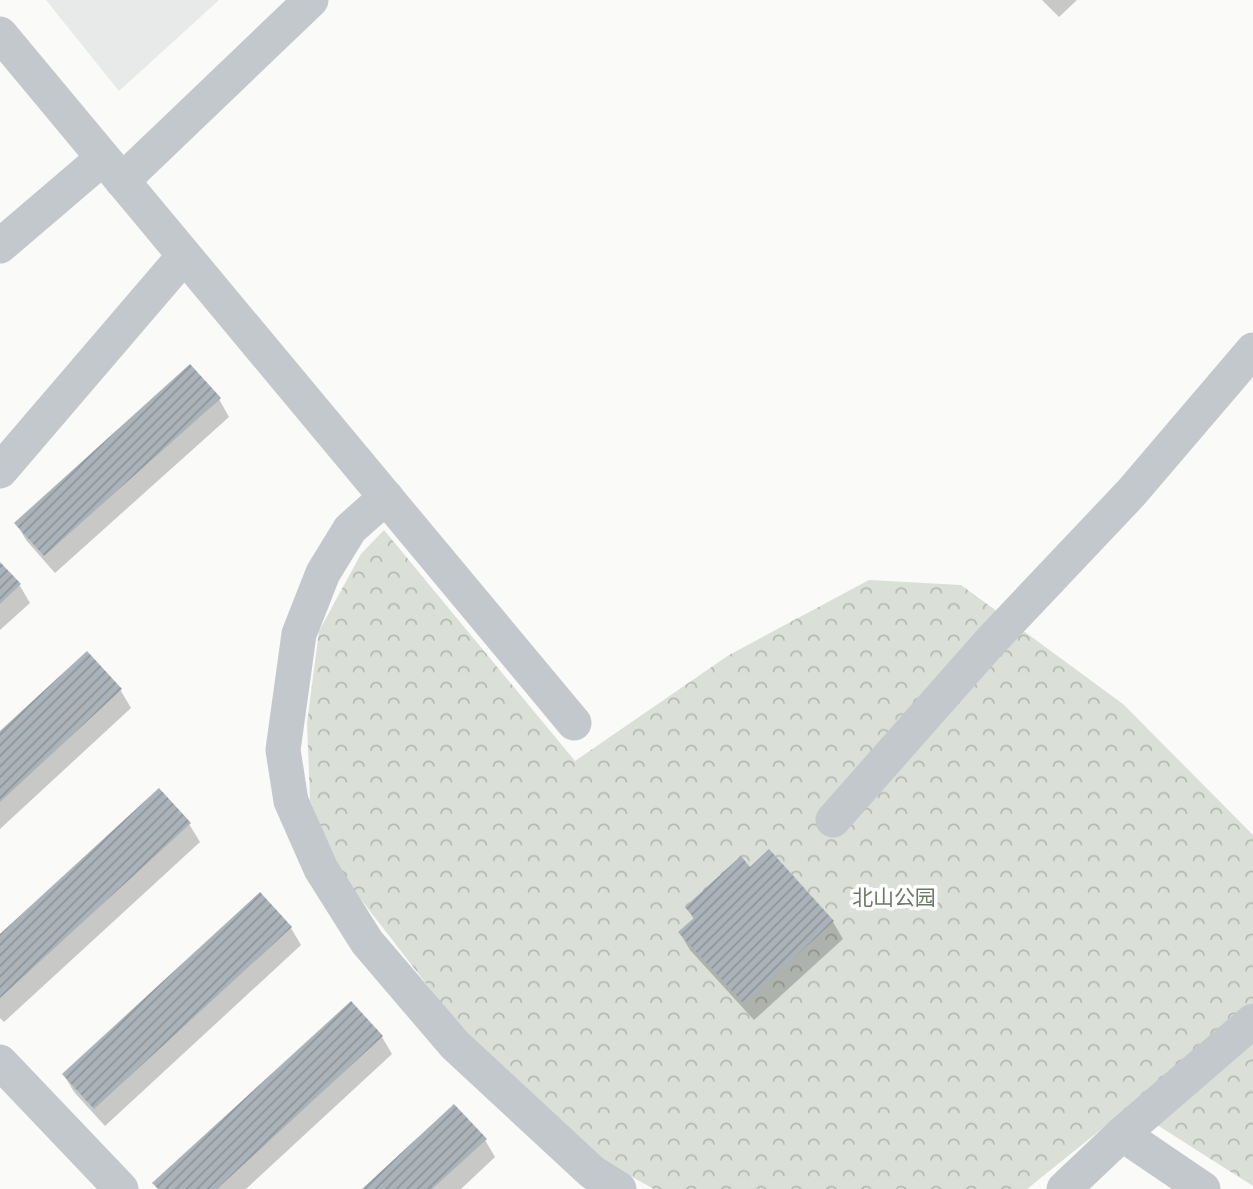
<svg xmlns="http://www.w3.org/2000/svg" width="1253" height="1189" font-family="'Work Sans','Noto Sans SC',sans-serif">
  <defs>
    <pattern id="park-crowns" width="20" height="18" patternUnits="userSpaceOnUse" patternTransform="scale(1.75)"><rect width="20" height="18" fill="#dadfd7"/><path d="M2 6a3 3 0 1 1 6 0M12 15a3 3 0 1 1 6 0" fill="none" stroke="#b4b9b4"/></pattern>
    <pattern id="building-hatch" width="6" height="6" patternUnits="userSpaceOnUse" patternTransform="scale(1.75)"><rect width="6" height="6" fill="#aab3b9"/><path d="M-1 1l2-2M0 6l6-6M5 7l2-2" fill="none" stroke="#8e969c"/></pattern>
  </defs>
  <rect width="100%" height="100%" fill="#fafaf8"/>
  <polygon fill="#e8e9e9" points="46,0 219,0 119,91"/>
  <polygon fill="url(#park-crowns)" points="384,530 575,761 729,655 869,580 961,585 1123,704 1253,835 1253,1186 1129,1107 1027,1189 654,1189 608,1164 465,1034 339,871 310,800 307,723 319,631 361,554"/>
  <g fill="#0003">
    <polygon points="1042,0 1077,0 1059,17"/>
    <polygon points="219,399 229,417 55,573 26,540 16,523"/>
    <polygon points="0,564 20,586 30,603 0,630"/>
    <polygon points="87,653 121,691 131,708 0,829 0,733"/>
    <polygon points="189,824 200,842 4,1022 0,1018 0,936"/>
    <polygon points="769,852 833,922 843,939 754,1020 690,950 680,933 694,919 687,908 750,869"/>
    <polygon points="291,928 301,945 105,1126 74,1092 64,1075"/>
    <polygon points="382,1037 392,1054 246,1189 158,1189 155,1184"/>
    <polygon points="485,1140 495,1157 461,1189 364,1189"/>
  </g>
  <g fill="url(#building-hatch)">
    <polygon points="190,364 221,398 44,556 14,523"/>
    <polygon points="0,562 21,584 0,604"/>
    <polygon points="87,651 122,689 0,802 0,731"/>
    <polygon points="159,788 191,823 0,998 0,934"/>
    <polygon points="769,849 834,921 744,1004 678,932 694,918 685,907 741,856 750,867"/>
    <polygon points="260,892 292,927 94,1109 62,1074"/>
    <polygon points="351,1001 383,1036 217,1189 158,1189 152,1183"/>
    <polygon points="454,1104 487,1139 432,1189 362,1189"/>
  </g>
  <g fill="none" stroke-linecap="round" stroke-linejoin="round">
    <g stroke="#c3c8cc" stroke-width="35">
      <polyline points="0,34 574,723"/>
      <polyline points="122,181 311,0"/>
      <polyline points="0,246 103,158"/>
      <polyline points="0,471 184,256"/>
      <polyline points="386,497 350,529 323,573 299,634 283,750 291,801 321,869 367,942 455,1045 592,1172 619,1189"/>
      <polyline points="833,820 990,642 1131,493 1253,350"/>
      <polyline points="0,1062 121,1189"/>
      <polyline points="1122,1134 1253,1021"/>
      <polyline points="1064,1189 1122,1134 1203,1189"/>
    </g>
  </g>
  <g text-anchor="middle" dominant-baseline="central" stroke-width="7" stroke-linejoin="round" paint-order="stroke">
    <g font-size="21" fill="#687a64" stroke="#fff">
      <text x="894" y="897">北山公园</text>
    </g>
  </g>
</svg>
